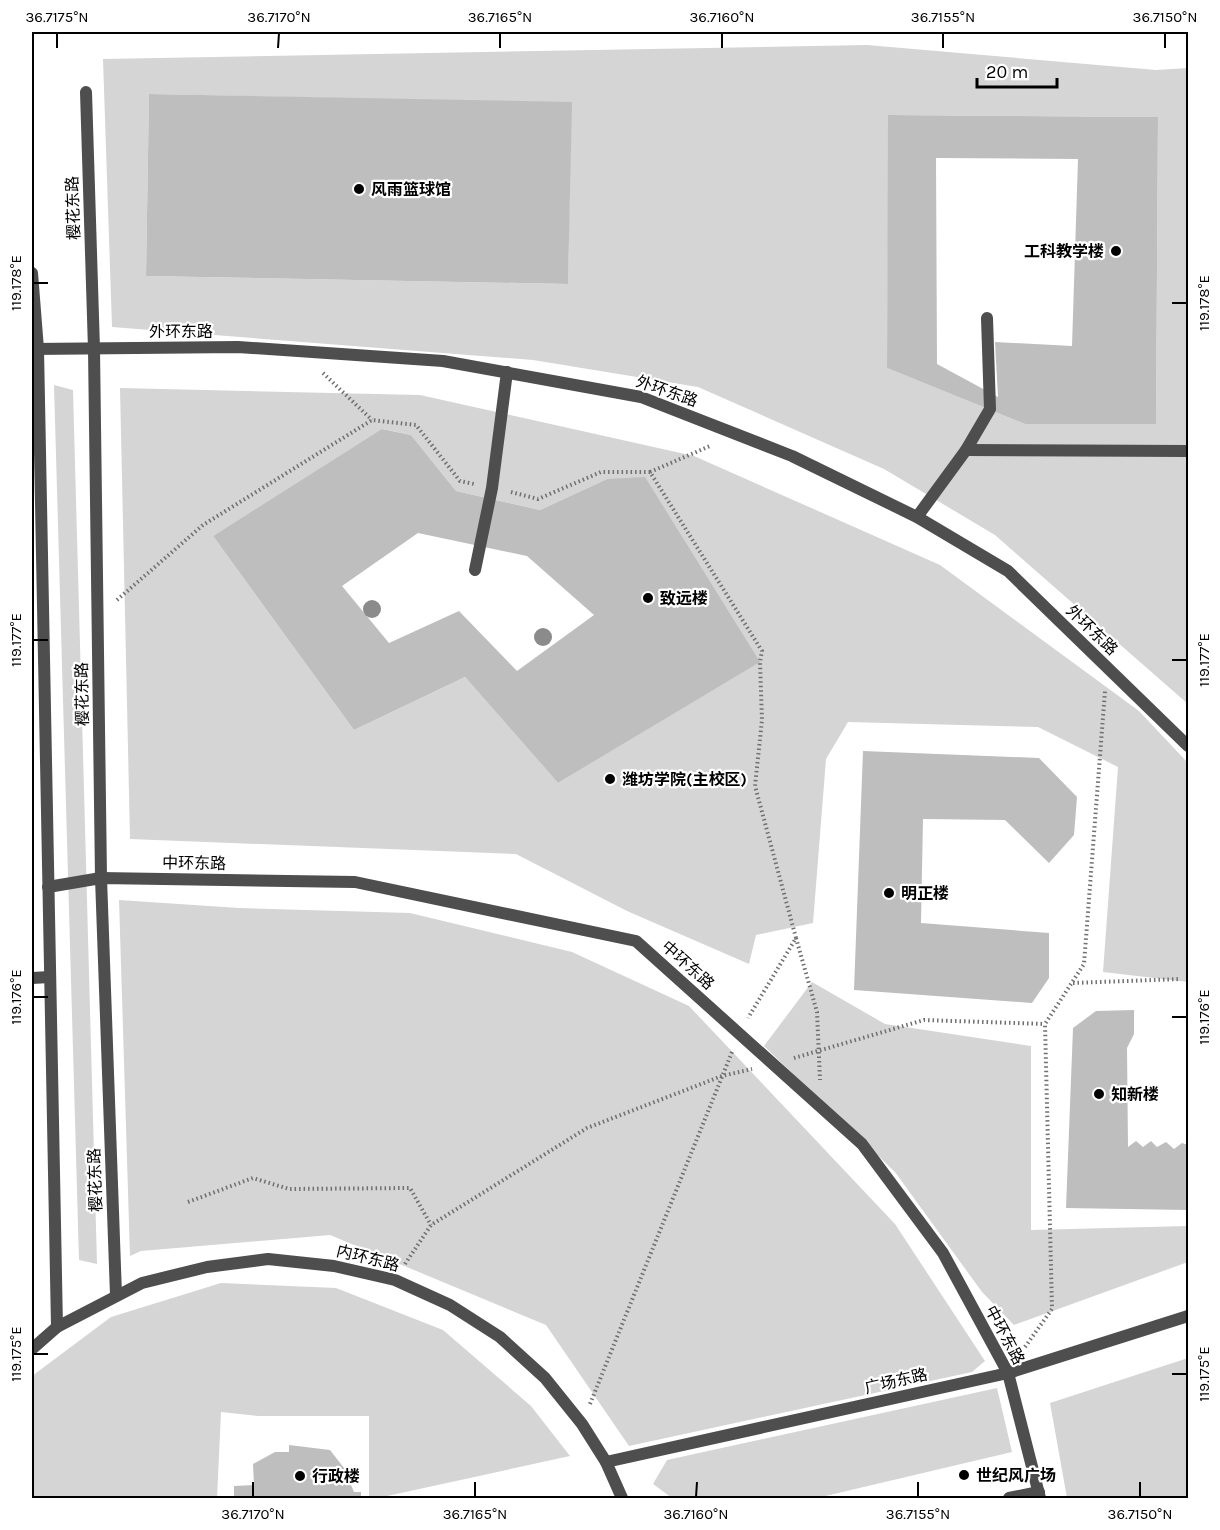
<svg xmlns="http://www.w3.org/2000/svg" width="1220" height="1530" font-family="Karla,'Noto Sans SC',sans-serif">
  <rect width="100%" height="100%" fill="#fff"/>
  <g fill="#d5d5d5" fill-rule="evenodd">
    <path d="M867,45l289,25 32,-2v636l-193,-169 -111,-66 -186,-82 -165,-27 -421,-33 -9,-268zM149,94l422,9 -3,181 -422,-8zM889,115l269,2 -2,307h-131l-138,-56z"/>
    <polygon points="54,385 73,390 97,1264 79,1260"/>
    <path d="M120,388l300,7 274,61 246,109 199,146 49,52v219l-85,-10 15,-205 -80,-40 -190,-5 -22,37 -13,164 -57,12 -7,29 -122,-53 -111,-57 -386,-15zM383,429l28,6 45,56 84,19 67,-31 152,183 -201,121 -93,-106 -111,53 -141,-194z"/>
    <polygon points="119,900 239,908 410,913 572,952 689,1006 895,1224 985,1361 972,1372 629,1446 546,1325 330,1235 141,1251 130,1256"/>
    <polygon points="812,982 885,1024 1031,1046 1031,1230 1188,1226 1188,1262 1014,1325 982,1292 895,1172 764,1046"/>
    <polygon points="221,1283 336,1288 443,1330 531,1406 570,1456 378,1498 369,1498 369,1416 258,1416 221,1412 217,1498 32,1498 32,1376 111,1317"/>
    <polygon points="1188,1358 1188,1498 1067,1498 1050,1403"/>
    <polygon points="997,1388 1012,1452 817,1498 672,1498 653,1484 667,1460"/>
  </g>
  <g fill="#bebebe" fill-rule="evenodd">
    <polygon points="149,94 572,102 568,284 146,276"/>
    <path d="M888,115l270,2 -2,307h-131l-138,-56zM936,158l142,1 -6,187 -77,-4 3,55 -61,-33z"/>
    <path d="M382,429l29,6 45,56 84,19 67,-31 38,-2 115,185 -202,121 -93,-106 -111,53 -141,-194zM418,533l109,23 67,59 -77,56 -58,-60 -70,32 -47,-57z"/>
    <polygon points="863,751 1039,758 1077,797 1074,835 1049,863 1005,820 923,819 921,923 1049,933 1049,978 1032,1003 854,990"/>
    <polygon points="1134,1010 1134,1034 1127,1048 1128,1147 1136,1141 1143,1147 1151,1141 1157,1147 1166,1142 1174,1149 1182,1143 1188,1145 1188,1210 1066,1208 1073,1028 1096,1011"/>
    <polygon points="289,1445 330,1450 344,1468 354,1492 361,1492 361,1498 234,1498 234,1486 254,1485 253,1464 275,1452 289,1452"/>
  </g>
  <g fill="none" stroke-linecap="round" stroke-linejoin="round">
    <g stroke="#707070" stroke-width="4" stroke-dasharray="1.5 3" stroke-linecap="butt">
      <polyline points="323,373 372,420"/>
      <polyline points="650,472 710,446"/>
      <polyline points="511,492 538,499 601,472 650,472 762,651 760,662 762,720 755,786 796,938 748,1018"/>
      <polyline points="117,600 203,525 372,420 416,425 460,481 474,484"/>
      <polyline points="796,938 817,1012 820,1080"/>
      <polyline points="1073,983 1180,979"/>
      <polyline points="794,1058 924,1020 1045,1024"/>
      <polyline points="188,1202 253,1178 289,1189 410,1188 431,1225"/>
      <polyline points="405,1264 431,1225 587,1128 722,1076 752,1069"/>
      <polyline points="1025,1347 1052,1309 1045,1024 1084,964 1105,691"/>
      <polyline points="590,1404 732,1052"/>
    </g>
    <g stroke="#4e4e4e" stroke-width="12">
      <polyline points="86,92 94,349"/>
      <polyline points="32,273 38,349"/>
      <polyline points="966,450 1188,451"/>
      <polyline points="917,517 966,450 990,409 987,318"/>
      <polyline points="475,570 492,488 507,372"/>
      <polyline points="48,887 101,878 355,882 636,941 862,1144 943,1253 1008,1373 1040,1498"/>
      <polyline points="32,978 50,977"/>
      <polyline points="1009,1498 1039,1492"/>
    </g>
    <g stroke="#4e4e4e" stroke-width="12">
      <polyline points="32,349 238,347 443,361 641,397 792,456 917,517 1008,571 1188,746"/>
      <polyline points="38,349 57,1327"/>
      <polyline points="94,349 101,878 116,1295"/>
      <polyline points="32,1349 57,1327 142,1283 207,1267 268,1259 334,1266 395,1280 450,1305 500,1337 545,1378 582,1424 606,1462 622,1498"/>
      <polyline points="606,1462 1008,1373 1188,1316"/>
    </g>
  </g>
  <g fill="#8b8b8b">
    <circle cx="372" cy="609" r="9"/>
    <circle cx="543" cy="637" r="9"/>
  </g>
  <path fill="none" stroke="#000" stroke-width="2" d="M57,48v-15M278,48l1,-15M500,48v-15M722,48v-15M943,48v-15M1165,48v-15M33,283h15M1172,303h15M33,640h15M1172,660h15M33,997h15M1172,1017h15M33,1354h15M1172,1374h15M253,1497v-15M475,1497v-15M696,1497l1,-15M918,1497v-15M1140,1497v-15"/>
  <g fill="#000" stroke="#fff" stroke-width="2">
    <circle cx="359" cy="189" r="6"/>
    <circle cx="1116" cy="251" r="6"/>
    <circle cx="648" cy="598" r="6"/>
    <circle cx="610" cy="779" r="6"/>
    <circle cx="889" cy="893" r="6"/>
    <circle cx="1099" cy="1094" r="6"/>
    <circle cx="964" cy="1475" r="6"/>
    <circle cx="300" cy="1476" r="6"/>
  </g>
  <g text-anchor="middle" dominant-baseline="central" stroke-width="4.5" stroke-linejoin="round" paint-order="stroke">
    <g font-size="16" font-weight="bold" fill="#000" stroke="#fff" text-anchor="start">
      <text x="371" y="189">风雨篮球馆</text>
      <text x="1104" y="251" text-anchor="end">工科教学楼</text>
      <text x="660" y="598">致远楼</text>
      <text x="622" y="779">潍坊学院(主校区)</text>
      <text x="901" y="893">明正楼</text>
      <text x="1111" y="1094">知新楼</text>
      <text x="976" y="1475">世纪风广场</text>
      <text x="312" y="1476">行政楼</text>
    </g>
    <g font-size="16" fill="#000" stroke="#fff">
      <text transform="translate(73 208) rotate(-92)">樱花东路</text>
      <text x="181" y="331">外环东路</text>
      <text transform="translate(667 391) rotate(19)">外环东路</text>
      <text transform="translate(1092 630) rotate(44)">外环东路</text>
      <text transform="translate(82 694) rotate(-91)">樱花东路</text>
      <text transform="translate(194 863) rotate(1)">中环东路</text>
      <text transform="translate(688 965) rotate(42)">中环东路</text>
      <text transform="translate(95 1180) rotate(-92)">樱花东路</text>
      <text transform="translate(368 1258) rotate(14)">内环东路</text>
      <text transform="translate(1005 1335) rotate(62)">中环东路</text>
      <text transform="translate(896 1381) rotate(-13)">广场东路</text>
    </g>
  </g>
  <rect width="1220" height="1530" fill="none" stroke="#ffffff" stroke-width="66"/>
  <path d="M977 78v9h80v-9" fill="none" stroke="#000000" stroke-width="3"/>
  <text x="986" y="78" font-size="18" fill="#000000" stroke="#ffffff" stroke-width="4.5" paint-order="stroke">20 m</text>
  <rect x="33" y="33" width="1154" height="1464" fill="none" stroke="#000" stroke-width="2"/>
  <g font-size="15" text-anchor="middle" fill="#000">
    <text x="57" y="22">36.7175°N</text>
    <text x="279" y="22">36.7170°N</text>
    <text x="500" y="22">36.7165°N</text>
    <text x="722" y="22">36.7160°N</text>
    <text x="943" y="22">36.7155°N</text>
    <text x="1165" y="22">36.7150°N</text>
    <text transform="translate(16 283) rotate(-90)" y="5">119.178°E</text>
    <text transform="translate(1204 303) rotate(-90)" y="5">119.178°E</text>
    <text transform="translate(16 640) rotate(-90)" y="5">119.177°E</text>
    <text transform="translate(1204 660) rotate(-90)" y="5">119.177°E</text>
    <text transform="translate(16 997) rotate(-90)" y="5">119.176°E</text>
    <text transform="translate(1204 1017) rotate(-90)" y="5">119.176°E</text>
    <text transform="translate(16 1354) rotate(-90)" y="5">119.175°E</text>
    <text transform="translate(1204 1374) rotate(-90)" y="5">119.175°E</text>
    <text x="253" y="1519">36.7170°N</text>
    <text x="475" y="1519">36.7165°N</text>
    <text x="696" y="1519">36.7160°N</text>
    <text x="918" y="1519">36.7155°N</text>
    <text x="1140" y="1519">36.7150°N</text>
  </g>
</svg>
